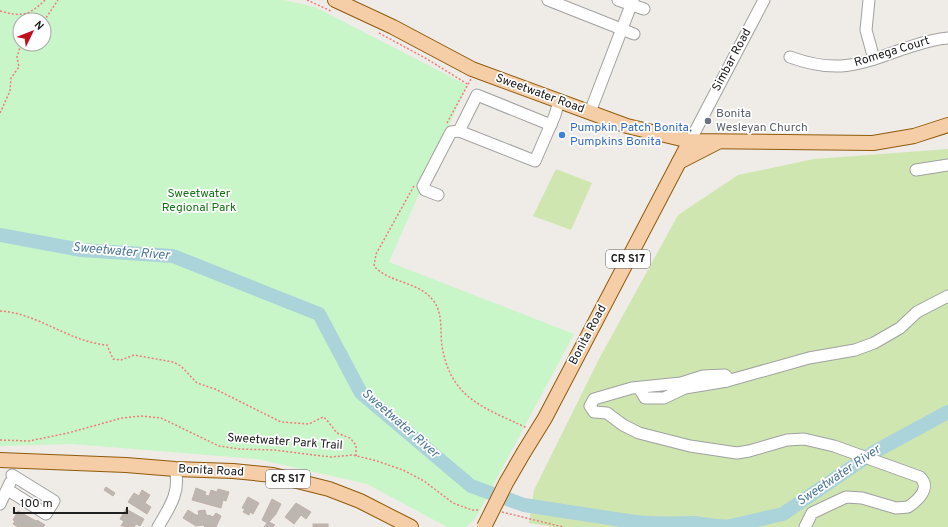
<svg xmlns="http://www.w3.org/2000/svg" width="948" height="527" font-family="Overpass,sans-serif">
  <rect width="100%" height="100%" fill="#efece7"/>
  <g fill="#cfe6b1">
    <polygon points="948,149 948,527 554,527 529,523 534,490 599,359 678,215 738,175 814,159"/>
    <polygon points="556,169 592,183 571,230 533,216"/>
  </g>
  <path fill="#c8f6c8" fill-rule="evenodd" d="M0,0h284l31,7 152,78 -78,177 185,72 -99,185 -9,8h-19l-80,-43 -110,-25 -185,-15 -72,2zM20,20h24v24h-24z"/>
  <polygon fill="#abd3da" points="948,405 948,408 840,472 783,511 735,523 622,518 540,505 540,501 628,515 736,520 780,508 838,469"/>
  <g fill="none" stroke-linecap="round" stroke-linejoin="round">
    <g stroke="#abd3da" stroke-width="14">
      <polyline points="0,235 81,250 173,256 319,314 361,393 471,486 524,505 648,524 694,523 723,527"/>
      <polyline points="726,527 783,514 874,452 948,412"/>
    </g>
  </g>
  <g fill="#bdb5b0" stroke="#c0b2aa">
    <polygon points="106,487 115,493 113,496 104,490"/>
    <polygon points="196,488 206,492 205,495 209,496 211,490 217,492 218,489 229,492 226,501 223,500 221,508 192,500"/>
    <polygon points="142,490 150,495 145,503 151,507 147,514 128,502 134,493 139,496"/>
    <polygon points="248,497 259,503 253,514 250,512 249,515 243,512 245,509 242,508"/>
    <polygon points="272,499 281,504 276,514 269,522 275,525 273,527 264,527 267,523 262,520"/>
    <polygon points="296,503 311,512 306,519 301,515 294,524 285,517"/>
    <polygon points="126,509 144,519 140,526 136,524 134,527 121,526 124,521 120,519"/>
    <polygon points="188,510 196,515 199,515 198,511 205,510 206,514 208,516 209,515 213,517 216,513 221,516 216,527 205,527 203,525 196,526 183,518"/>
    <polygon points="18,511 36,521 37,520 45,525 43,527 18,527 13,524 15,521 13,520"/>
    <rect x="313" y="524" width="15" height="3"/>
  </g>
  <g fill="none" stroke-linecap="round" stroke-linejoin="round">
    <defs>
      <g id="minor">
        <polyline points="548,0 634,34"/>
        <polyline points="618,0 644,9"/>
        <polyline points="869,0 866,30 874,59"/>
        <path d="M790,57c46,17 69,8 113,-8 16,-5 29,-10 45,-11"/>
        <polyline points="590,112 633,0"/>
        <polyline points="459,131 477,95 551,125"/>
        <polyline points="690,141 764,0"/>
        <polyline points="916,170 948,165"/>
        <polyline points="438,195 425,190 423,186 451,132 459,131 535,161 555,115 559,101"/>
        <polyline points="727,381 809,358 855,350 874,343 900,328 917,312 948,296"/>
        <path d="M639,388l6,10h19l21,-10 42,-7 1,-3 -3,-3 -22,1 -22,7 -49,5 -38,11 -4,7 4,6 13,1 16,12 16,8 51,13 47,7 12,-2 38,-11 17,-1 30,7 86,31c12,11 -3,24 -12,30l-12,1 -34,-10 -16,-1 -34,16 -7,14"/>
        <polyline points="8,490 46,514 54,501 12,475"/>
        <polyline points="0,504 10,483"/>
        <path d="M158,527c11,-19 23,-35 17,-58"/>
      </g>
      <g id="major">
        <polyline points="335,0 393,27 472,69 627,126 690,141 873,143 914,136 948,125"/>
        <polyline points="679,162 716,143"/>
        <polyline points="524,452 545,418 690,141"/>
        <polyline points="0,460 126,465 175,469 233,471 273,475 329,489 360,501 411,527"/>
      </g>
    </defs>
    <use href="#minor" stroke="#a1a1a1" stroke-width="13"/>
    <use href="#major" stroke="#905a0b" stroke-width="16"/>
    <g stroke="#f07b78" stroke-width="1.5" stroke-dasharray="2 2" stroke-linecap="butt">
      <polyline points="307,0 331,11"/>
      <path d="M0,11c21,6 29,5 45,-11"/>
      <polyline points="44,21 58,0"/>
      <polyline points="379,33 427,59 469,85"/>
      <polyline points="0,113 10,91 11,78 19,67 17,57 21,44"/>
      <polyline points="447,123 471,79"/>
      <path d="M414,186l-38,68 -2,12c16,18 47,15 61,37 8,12 5,30 7,43 9,53 41,61 85,82"/>
      <path d="M0,311c38,2 69,31 107,34l6,14 8,1 13,-5 39,7 8,4 16,17 18,6 66,33 28,2 14,-7 3,2 11,14 13,5 6,7v11"/>
      <polyline points="0,440 29,441 68,433 122,418 141,416 161,418 219,446 239,449 274,450 331,457 353,455 377,461 403,470 424,481 453,503 472,510 480,510"/>
      <polyline points="502,512 563,527"/>
    </g>
    <use href="#minor" stroke="#fff" stroke-width="11"/>
    <use href="#major" stroke="#f5cda6" stroke-width="14"/>
    <defs>
      <polyline id="major-bridge" points="484,527 506,483 524,452"/>
    </defs>
    <use href="#major-bridge" stroke="#905a0b" stroke-width="16" stroke-linecap="butt"/>
    <use href="#major-bridge" stroke="#f5cda6" stroke-width="14"/>
  </g>
  <circle fill="#6b7280" stroke="#fff" stroke-width="1.5" cx="708" cy="121" r="4"/>
  <circle fill="#3f7fe0" stroke="#fff" stroke-width="1.5" cx="562" cy="135" r="4"/>
  <g text-anchor="middle" dominant-baseline="central" stroke-width="3.5" stroke-linejoin="round" paint-order="stroke">
    <g fill="#fff" stroke="#636363" stroke-width="1">
      <rect x="606" y="250" width="44" height="18" rx="3"/>
      <rect x="266" y="470" width="44" height="18" rx="3"/>
    </g>
    <g font-size="11" font-weight="bold" fill="#202020">
      <text x="628" y="259">CR S17</text>
      <text x="288" y="479">CR S17</text>
    </g>
    <g font-size="12" fill="#202020" stroke="#fff">
      <text transform="translate(892 52) rotate(-17)">Romega Court</text>
      <text transform="translate(732 60) rotate(-62)">Simbar Road</text>
      <text transform="translate(540 94) rotate(20)">Sweetwater Road</text>
      <text transform="translate(588 335) rotate(-62)">Bonita Road</text>
      <text transform="translate(285 442) rotate(4)">Sweetwater Park Trail</text>
      <text transform="translate(211 471) rotate(3)">Bonita Road</text>
    </g>
    <g font-size="12" fill="#5b616d" stroke="#fff" text-anchor="start">
      <text x="716" y="114">Bonita<tspan x="716" dy="14">Wesleyan Church</tspan></text>
    </g>
    <g font-size="12" fill="#366cbe" stroke="#fff" text-anchor="start">
      <text x="570" y="128">Pumpkin Patch Bonita,<tspan x="570" dy="14">Pumpkins Bonita</tspan></text>
    </g>
    <g font-size="12" fill="#147715" stroke="#fff">
      <text x="199" y="194">Sweetwater<tspan x="199" dy="14">Regional Park</tspan></text>
    </g>
    <g font-size="13" font-style="italic" fill="#4c789a" stroke="#fff">
      <text transform="translate(121 252) rotate(5)">Sweetwater River</text>
      <text transform="translate(400 424) rotate(41)">Sweetwater River</text>
      <text transform="translate(839 476) rotate(-34)">Sweetwater River</text>
    </g>
  </g>
  <g transform="translate(32 32) rotate(47)"><circle r="19" fill="#ffffff" stroke="#a6a6a6"/>
  <path d="M0-3L7 15L0 10L-7 15Z" fill="#c00f1d"/>
  <text y="-6" font-size="11" font-weight="bold" text-anchor="middle" fill="#202020">N</text>
  </g>
  <path d="M14 507v6h113v-6" fill="none" stroke="#202020" stroke-width="2"/>
  <text x="20" y="507" font-size="12" fill="#202020" stroke="#ffffff" stroke-width="3" paint-order="stroke">100 m</text>
</svg>
